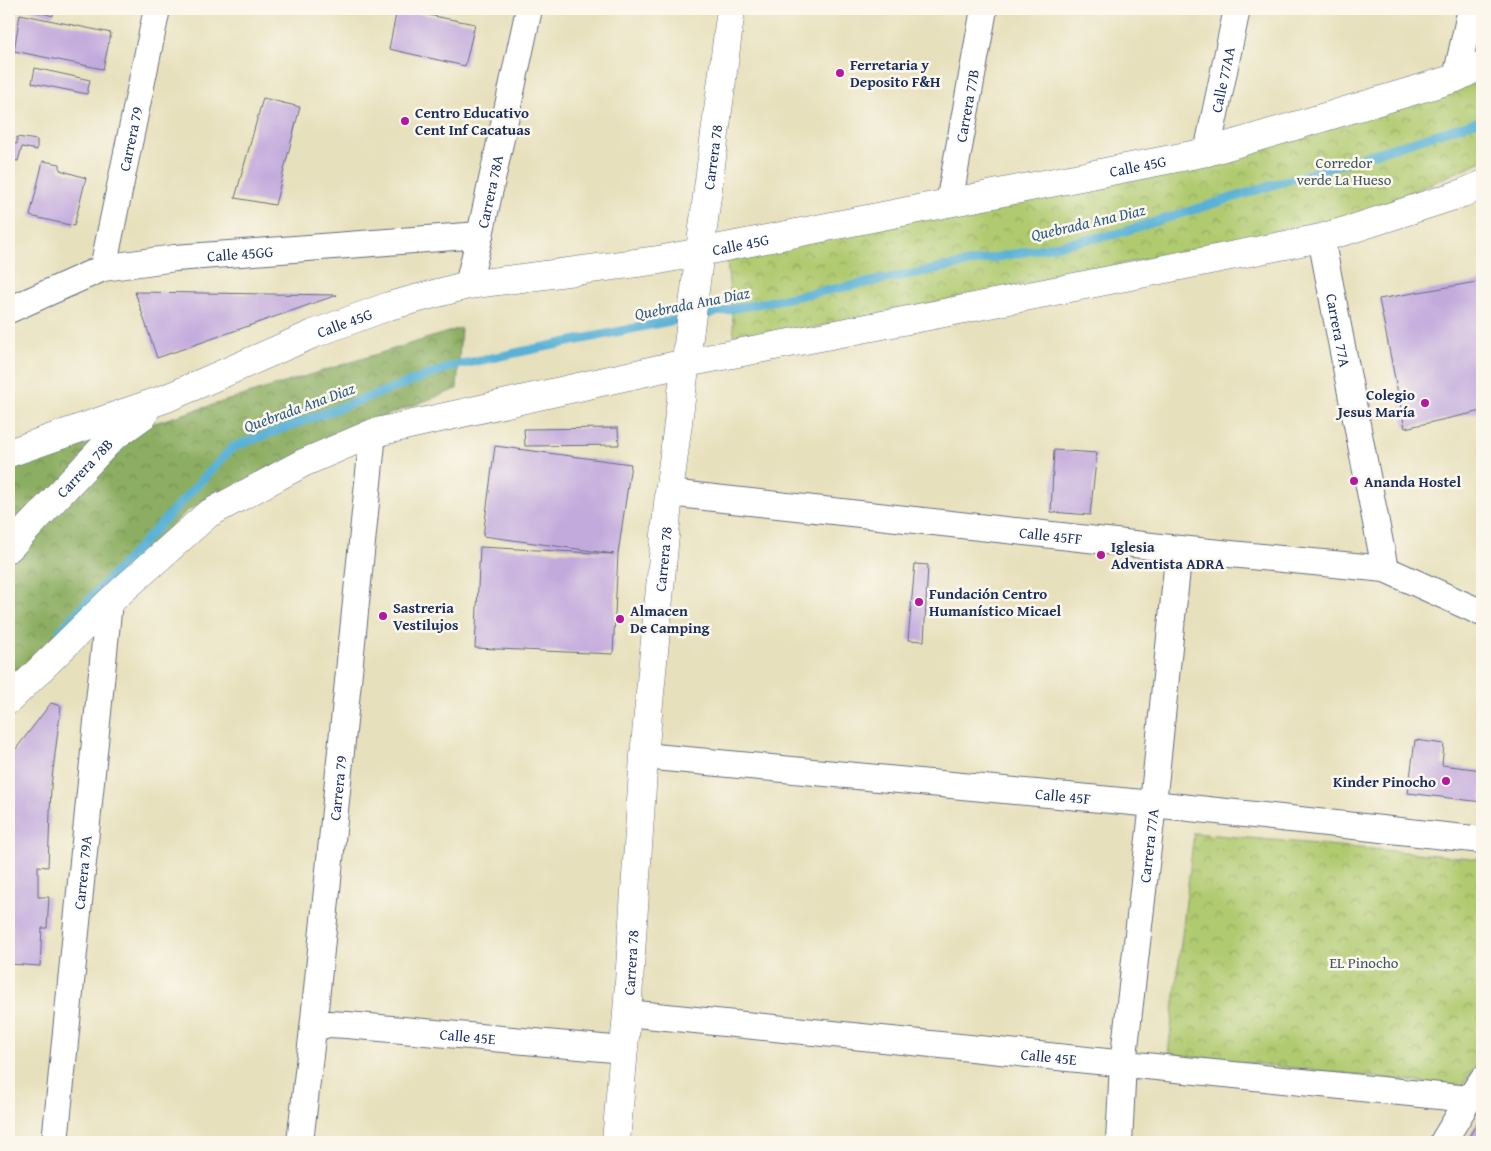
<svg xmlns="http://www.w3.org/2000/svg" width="1491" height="1151" font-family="'Gentium Book Plus',serif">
  <defs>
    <pattern id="forest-crowns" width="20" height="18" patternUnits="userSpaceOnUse" patternTransform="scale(1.25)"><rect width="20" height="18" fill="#8cae62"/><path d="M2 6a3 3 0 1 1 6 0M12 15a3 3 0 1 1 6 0" fill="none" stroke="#728e54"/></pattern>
    <pattern id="park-crowns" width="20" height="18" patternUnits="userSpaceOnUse" patternTransform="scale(1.25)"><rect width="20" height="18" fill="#b0ca6f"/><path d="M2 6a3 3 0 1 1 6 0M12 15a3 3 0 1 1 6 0" fill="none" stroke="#8ea45e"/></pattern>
  </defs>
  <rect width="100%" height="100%" fill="#fbf7ec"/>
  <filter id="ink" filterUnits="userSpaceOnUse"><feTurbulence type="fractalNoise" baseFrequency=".02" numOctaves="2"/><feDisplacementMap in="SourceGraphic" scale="10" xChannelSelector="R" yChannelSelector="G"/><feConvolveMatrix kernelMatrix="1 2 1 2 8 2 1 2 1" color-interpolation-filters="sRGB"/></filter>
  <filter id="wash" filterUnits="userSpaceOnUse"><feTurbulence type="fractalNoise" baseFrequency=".0096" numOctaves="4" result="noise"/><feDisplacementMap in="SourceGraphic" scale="20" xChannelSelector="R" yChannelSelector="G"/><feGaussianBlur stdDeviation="1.12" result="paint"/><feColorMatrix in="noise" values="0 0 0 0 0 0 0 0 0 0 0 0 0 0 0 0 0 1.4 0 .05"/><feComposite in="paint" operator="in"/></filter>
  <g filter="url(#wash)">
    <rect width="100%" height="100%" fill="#e7e0bc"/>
    <polygon fill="url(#forest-crowns)" stroke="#546e60" points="461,328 457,389 334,435 187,511 9,680 9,468"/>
    <g fill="url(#park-crowns)" stroke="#667c66">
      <polygon points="1482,78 1482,161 1359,215 735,344 727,261"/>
      <polygon points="1194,833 1482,859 1482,1054 1462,1087 1168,1054"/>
    </g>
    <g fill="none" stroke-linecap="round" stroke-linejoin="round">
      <polyline stroke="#58b1d6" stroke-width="9" points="60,631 233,447 453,366 650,325 1116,234 1482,120"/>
    </g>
    <g id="blocks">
      <g fill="#c3aadd">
        <polygon points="27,9 54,9 53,16"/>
        <polygon points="397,9 475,24 465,66 389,49"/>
        <polygon points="20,14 111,33 103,69 14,51"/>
        <polygon points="35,68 90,80 87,94 32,83"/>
        <polygon points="263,98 300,107 275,205 235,198"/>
        <polygon points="17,137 37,140 37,150 22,147 18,161 9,159 9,143 17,144"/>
        <polygon points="43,161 60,164 60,170 86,178 74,226 30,216"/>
        <polygon points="1482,281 1482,411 1405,428 1379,299"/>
        <polygon points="135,292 337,295 157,358"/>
        <polygon points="618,428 619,445 525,446 524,429"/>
        <polygon points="495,446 631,464 618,554 613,654 475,648 480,547 614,554 483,536"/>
        <polygon points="1054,450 1097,453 1090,515 1051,512"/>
        <polygon points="915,564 928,565 924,641 908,640"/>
        <polygon points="51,703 61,706 51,786 48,867 38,866 38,897 49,897 47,928 42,928 40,966 9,964 9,758"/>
        <polygon points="1415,740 1444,744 1442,765 1482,770 1482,802 1408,793"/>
        <polygon points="1482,1114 1482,1142 1466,1142"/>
      </g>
    </g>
  </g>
  <g filter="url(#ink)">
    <use href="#blocks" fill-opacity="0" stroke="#626d7f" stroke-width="1"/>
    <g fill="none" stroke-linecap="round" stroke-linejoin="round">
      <defs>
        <g id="minor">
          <polyline points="1456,78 1471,9"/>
          <path id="s1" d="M1207,152l30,-143"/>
          <path id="s2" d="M949,203l35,-194"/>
          <path id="s3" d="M1321,238l64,331"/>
          <path id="s4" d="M103,268l54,-259"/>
          <path id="s5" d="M468,285l12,-50 49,-226"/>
          <path id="s6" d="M9,310l94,-42 72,-10 305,-23"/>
          <path id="s7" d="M669,493l510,56 206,20 97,44"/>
          <path id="s8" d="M644,756l509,48 329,36"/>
          <path id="s9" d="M627,1013l842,86"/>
          <path id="s10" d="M313,1029l15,-5 19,1 277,25"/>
          <path id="s11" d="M55,1142l54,-540"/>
          <path id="s12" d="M300,1142l13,-113 60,-596"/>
          <path id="s13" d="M1119,1142l4,-78 30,-260 26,-255"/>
          <polyline points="1443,1142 1469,1099 1482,1080"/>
        </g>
        <g id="tertiary">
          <path id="s14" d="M9,453l158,-55 146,-64 76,-28 79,-21 191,-25 41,-8 507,-100 249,-74 26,-13"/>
          <path id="s15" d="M9,548l103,-110 32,-23"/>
          <polyline points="9,700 109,602 208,514 303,463 373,433 686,363 939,314 1321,238 1352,229 1463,193 1482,185"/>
          <path id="s16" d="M616,1142l11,-129 17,-257 25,-263 62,-484"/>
        </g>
      </defs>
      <use href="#minor" stroke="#626d7f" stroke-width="28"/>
      <use href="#tertiary" stroke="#626d7f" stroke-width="29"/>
      <use href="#minor" stroke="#fff" stroke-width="26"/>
      <use href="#tertiary" stroke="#fff" stroke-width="28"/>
    </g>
  </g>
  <g fill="#b5179e" stroke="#fbf7ec" stroke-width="2">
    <circle cx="840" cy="73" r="5"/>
    <circle cx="405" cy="121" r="5"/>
    <circle cx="1425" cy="403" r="5"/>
    <circle cx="1354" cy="481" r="5"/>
    <circle cx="1101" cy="555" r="5"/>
    <circle cx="919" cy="602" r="5"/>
    <circle cx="383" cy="616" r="5"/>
    <circle cx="620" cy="619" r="5"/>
    <circle cx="1446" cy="781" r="5"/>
  </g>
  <g text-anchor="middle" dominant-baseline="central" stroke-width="5" stroke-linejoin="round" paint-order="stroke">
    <g font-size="15" font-weight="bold" fill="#1b2f5e" stroke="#fbf7ec" text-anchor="start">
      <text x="850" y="64">Ferretaria y<tspan x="850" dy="17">Deposito F&amp;H</tspan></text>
      <text x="415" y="112">Centro Educativo<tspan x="415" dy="17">Cent Inf Cacatuas</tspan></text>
      <text x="1415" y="394" text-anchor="end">Colegio<tspan x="1415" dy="17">Jesus María</tspan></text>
      <text x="1364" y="481">Ananda Hostel</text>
      <text x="1111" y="546">Iglesia<tspan x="1111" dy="17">Adventista ADRA</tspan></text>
      <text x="929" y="593">Fundación Centro<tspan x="929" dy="17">Humanístico Micael</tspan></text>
      <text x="393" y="607">Sastreria<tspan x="393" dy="17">Vestilujos</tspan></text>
      <text x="630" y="610">Almacen<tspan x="630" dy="17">De Camping</tspan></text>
      <text x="1436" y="781" text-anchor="end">Kinder Pinocho</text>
    </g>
    <g font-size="15" fill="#1b2f5e" stroke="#fbf7ec">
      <text stroke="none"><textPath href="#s1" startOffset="74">Calle 77AA</textPath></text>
      <text stroke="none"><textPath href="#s2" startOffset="99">Carrera 77B</textPath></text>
      <text stroke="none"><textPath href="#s4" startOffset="132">Carrera 79</textPath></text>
      <text stroke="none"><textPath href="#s16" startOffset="990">Carrera 78</textPath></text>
      <text stroke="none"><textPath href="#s14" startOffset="1170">Calle 45G</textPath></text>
      <text stroke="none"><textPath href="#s5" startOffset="96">Carrera 78A</textPath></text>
      <text stroke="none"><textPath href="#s14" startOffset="765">Calle 45G</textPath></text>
      <text stroke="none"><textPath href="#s6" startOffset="241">Calle 45GG</textPath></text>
      <text stroke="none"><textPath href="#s14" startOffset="360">Calle 45G</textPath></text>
      <text stroke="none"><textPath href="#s3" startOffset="94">Carrera 77A</textPath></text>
      <text stroke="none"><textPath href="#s15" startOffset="110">Carrera 78B</textPath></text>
      <text stroke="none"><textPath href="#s7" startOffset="384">Calle 45FF</textPath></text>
      <text stroke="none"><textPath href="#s16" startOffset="585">Carrera 78</textPath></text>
      <text stroke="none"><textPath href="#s12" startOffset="356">Carrera 79</textPath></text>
      <text stroke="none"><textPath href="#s8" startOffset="421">Calle 45F</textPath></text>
      <text stroke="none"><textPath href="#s13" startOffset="298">Carrera 77A</textPath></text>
      <text stroke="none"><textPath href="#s11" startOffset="271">Carrera 79A</textPath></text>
      <text stroke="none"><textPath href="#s16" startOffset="180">Carrera 78</textPath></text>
      <text stroke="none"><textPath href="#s10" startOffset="156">Calle 45E</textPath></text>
      <text stroke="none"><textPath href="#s9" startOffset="424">Calle 45E</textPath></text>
    </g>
    <g font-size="15" fill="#405662" stroke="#fbf7ec">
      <text x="1344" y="162">Corredor<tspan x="1344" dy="17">verde La Hueso</tspan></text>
      <text x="1364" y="962">EL Pinocho</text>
    </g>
    <g font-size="16" font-style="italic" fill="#305c88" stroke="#fbf7ec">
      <text transform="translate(1088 222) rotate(-13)">Quebrada Ana Diaz</text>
      <text transform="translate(692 303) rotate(-11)">Quebrada Ana Diaz</text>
      <text transform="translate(299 407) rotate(-20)">Quebrada Ana Diaz</text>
    </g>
  </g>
  <rect width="1491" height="1151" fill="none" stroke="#fbf7ec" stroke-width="30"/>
</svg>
